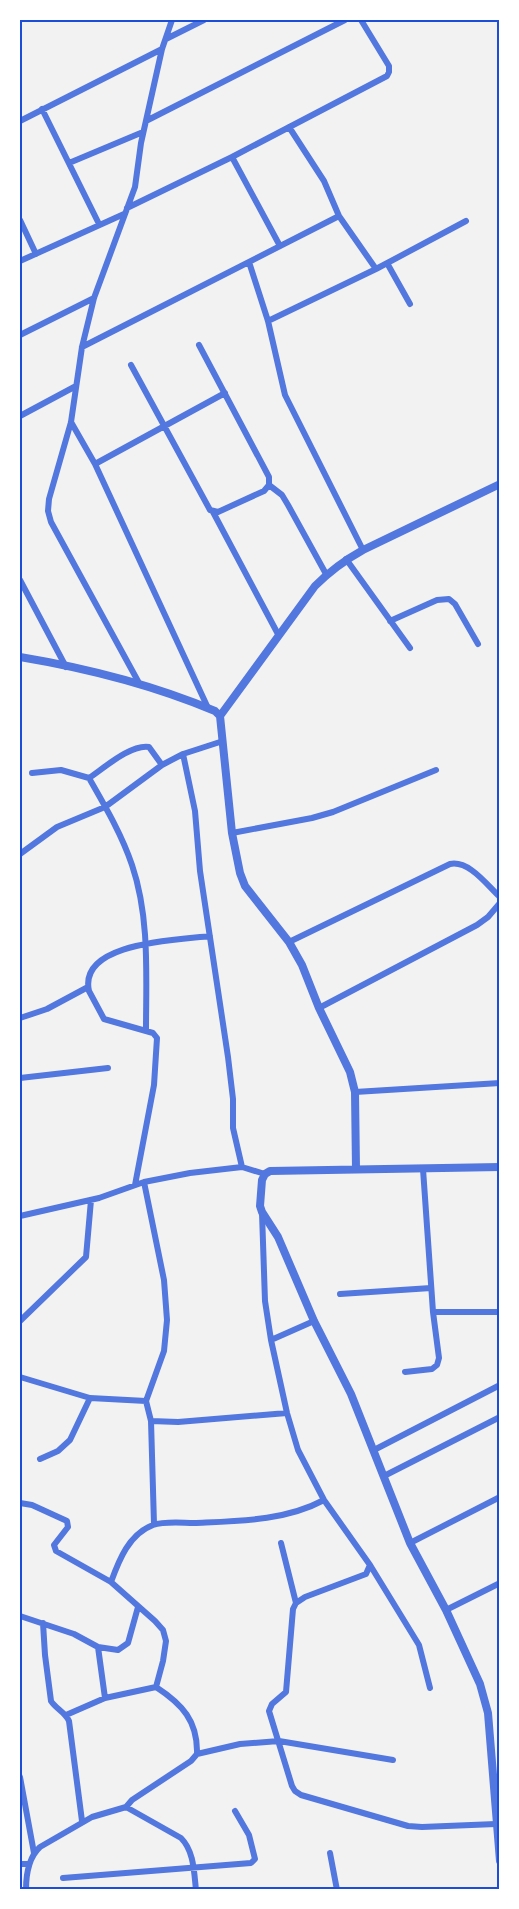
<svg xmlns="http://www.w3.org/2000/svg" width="519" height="1909" viewBox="0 0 519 1909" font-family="'DejaVu Sans',sans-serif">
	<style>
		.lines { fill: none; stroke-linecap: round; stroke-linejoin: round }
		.minor { stroke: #5277de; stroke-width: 6 }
		.tertiary { stroke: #5277de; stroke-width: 8 }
		.neatline { fill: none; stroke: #1d4ed8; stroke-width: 2 }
	</style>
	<rect width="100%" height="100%" fill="#f2f2f2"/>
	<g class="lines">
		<path class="minor" d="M166,39L204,20
			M42,109L99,224
			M20,121L162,49
			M146,121L345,20
			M289,127L324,181L339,216L376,269
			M232,157L280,246
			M69,163L143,132
			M127,208L232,157L387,76L389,72V66L361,20
			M20,220L36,254
			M20,261L124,214
			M249,262L268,321L285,395L363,550
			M387,263L410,304
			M268,321L376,269L466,221
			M20,335L94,298
			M82,347L339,216
			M131,365L210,510L218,512L264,491L269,485V477L199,345
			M20,416L76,386
			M71,422L95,464L208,708
			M95,464L225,393
			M269,485L282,495L288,505L326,574
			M213,512L279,636
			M346,559L410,648
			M20,580L66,667
			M390,621L437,600L449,599L455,604L478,644
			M139,683L51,522L48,511L49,499L71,422L82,347L94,298L135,187L141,143L162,49L172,20
			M183,754L195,811L200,871L228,1057L233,1099V1128L242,1167
			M32,773L61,770L89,778
			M232,833L312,818L333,812L436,770
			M20,854L57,827L105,807L162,765L183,754L223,741
			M289,942L450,864C469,860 487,885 500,897
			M319,1008L477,925L488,917L500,903
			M20,1018L47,1009L88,987
			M146,1031C146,976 150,918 132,865C122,835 105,806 89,778C104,768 131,744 149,747L162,765
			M20,1078L108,1068
			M355,1092L500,1083
			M144,1182L164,1280L167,1320L164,1351L146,1401L151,1421L154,1524
			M135,1185L154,1085L157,1038L153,1033L104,1019L89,991C78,942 178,940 210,936
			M262,1213L265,1301L271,1340L314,1321
			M20,1216L99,1198L144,1182L190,1173L242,1167L265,1174
			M340,1294L431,1288
			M433,1312H500
			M20,1321L86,1257L91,1200
			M271,1340L287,1413L298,1450L324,1500L370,1565L366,1574L305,1597L296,1603L293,1609L286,1692L272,1704L269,1711L292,1786L295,1791L301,1795L408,1826L422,1827L496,1824
			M405,1372L432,1369L437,1365L439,1358L433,1312L423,1169
			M20,1377L90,1398L146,1401
			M151,1421L178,1422L287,1413
			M374,1450L500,1385
			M40,1459L58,1451L70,1440L90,1398
			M384,1476L500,1417
			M20,1503L32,1505L67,1521L68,1527L54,1545L56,1551L111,1582L155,1621L163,1630L166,1641L163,1661L156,1687
			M281,1543L296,1603
			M410,1543L500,1497
			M370,1565L419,1645L430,1688
			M111,1582C119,1560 129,1534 153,1525C165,1521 182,1523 194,1523C238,1521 285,1521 324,1500
			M446,1610L500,1583
			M20,1616L74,1634L98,1647L118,1650L128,1643L138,1607
			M43,1623L45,1655L51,1701C56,1709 65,1712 69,1721L82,1821
			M98,1647L105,1698
			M66,1715L105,1698L156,1687C182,1704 198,1721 197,1754L191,1761L132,1800L126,1807
			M197,1754L240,1744L279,1741L393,1760
			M20,1777L34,1853
			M330,1853L337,1890
			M20,1864H29
			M63,1878L251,1863L255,1859L249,1835L235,1811
			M26,1890C26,1874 29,1857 40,1847L92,1817L126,1807L181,1838C194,1851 194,1872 196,1890"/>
		<path class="tertiary" d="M20,657C86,668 153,685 215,711L220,716L232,833L240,873L245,886L289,942L302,965L319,1008L350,1072L355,1092L356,1169
			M220,716L315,586C330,571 345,560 363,550L500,484
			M500,1167L270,1171L265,1174L262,1180L260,1206L262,1212L278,1237L314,1321L351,1394L410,1543L446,1610L480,1684L488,1713L500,1861"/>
	</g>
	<rect width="519" height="1909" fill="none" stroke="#ffffff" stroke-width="42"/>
	<rect x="21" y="21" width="477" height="1867" class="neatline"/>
</svg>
